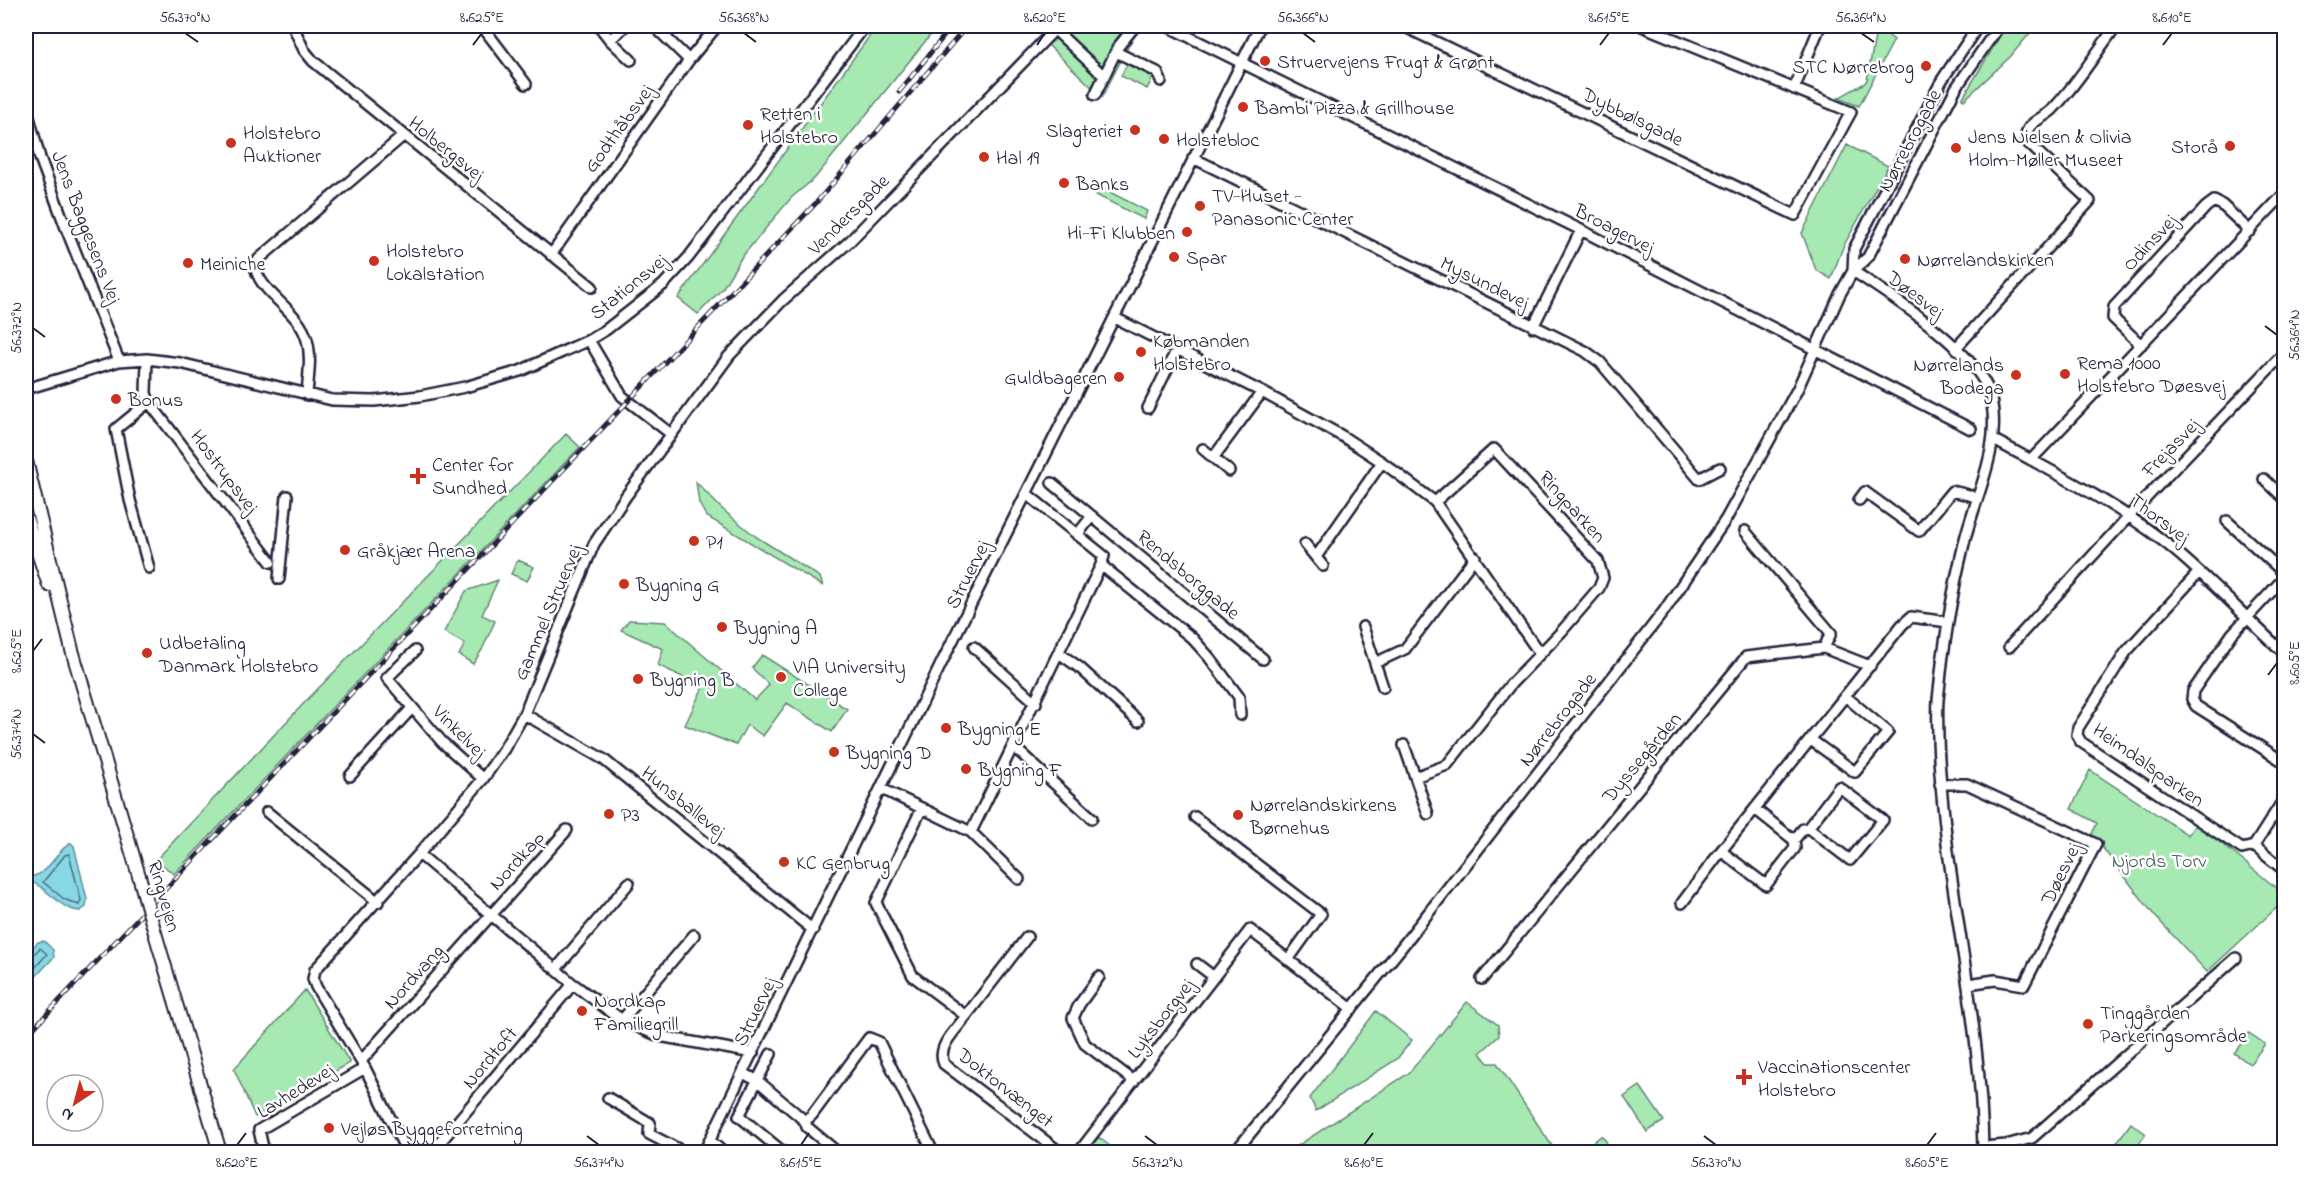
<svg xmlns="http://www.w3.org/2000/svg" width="2310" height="1178" viewBox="0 0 2310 1178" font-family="'Indie Flower',sans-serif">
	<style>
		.green { fill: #a7e9b2; stroke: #648676; stroke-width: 1.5 }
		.water { fill: #87d7e4; stroke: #5f8fa0; stroke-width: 1.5 }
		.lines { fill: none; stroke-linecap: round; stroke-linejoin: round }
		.shore { stroke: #4a6a7f; stroke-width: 1.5 }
		.minor-casing { stroke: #22223b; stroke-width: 14 }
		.major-casing { stroke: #22223b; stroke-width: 16 }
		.minor { stroke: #fff; stroke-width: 9 }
		.major { stroke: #fff; stroke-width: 12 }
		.rail-casing { stroke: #22223b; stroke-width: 5 }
		.rail { stroke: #fff; stroke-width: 3; stroke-dasharray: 9; stroke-linecap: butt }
		.major-bridge-casing { stroke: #22223b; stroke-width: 16; stroke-linecap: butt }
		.major-bridge { stroke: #fff; stroke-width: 12 }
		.ticks { fill: none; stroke: #22223b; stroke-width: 2 }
		.poi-dot { fill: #c8321e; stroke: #fff; stroke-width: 2 }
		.labels { text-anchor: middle; stroke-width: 5; stroke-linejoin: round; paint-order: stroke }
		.poi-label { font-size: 20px; fill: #22223b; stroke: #fff; text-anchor: start }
		.street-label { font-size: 20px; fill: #22223b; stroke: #fff }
		.park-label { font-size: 20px; fill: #4a5e5f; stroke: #fff }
		.neatline { fill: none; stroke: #22223b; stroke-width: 2 }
		.ticks-label { font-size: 15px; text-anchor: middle; fill: #22223b }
	</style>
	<rect width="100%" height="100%" fill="#fff"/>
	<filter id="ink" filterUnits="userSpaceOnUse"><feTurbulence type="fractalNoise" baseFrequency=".0167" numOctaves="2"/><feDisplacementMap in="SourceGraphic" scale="12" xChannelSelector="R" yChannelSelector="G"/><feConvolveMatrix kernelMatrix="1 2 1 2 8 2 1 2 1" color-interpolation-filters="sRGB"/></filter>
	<g filter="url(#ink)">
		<path class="green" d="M877,26H924L932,33L815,178L791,198L741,258L722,289L698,314L678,298Z
			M1063,26H1139L1102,97L1046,43Z
			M1877,26L1894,40L1859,106L1838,98L1865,83L1867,80Z
			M2006,26H2036L2010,57L1964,100L1962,99Z
			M1127,64L1153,77L1147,89L1121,76Z
			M1847,145L1888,166L1843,247L1831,279L1816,270L1802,233Z
			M1096,185L1147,211L1144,219L1092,193Z
			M566,434L580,447L174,874L156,860L307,700Z
			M696,482L722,509L755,536L820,577L823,586L706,516L699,503Z
			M518,560L534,567L527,581L511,574Z
			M498,580L482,615L495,621L482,650L473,664L459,655L465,644L444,632L466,591Z
			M629,620L665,622L755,700L769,685L752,668L762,655L847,709L832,732L787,703L763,736L747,725L736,745L685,725L703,687L658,665L663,649L621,630Z
			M2090,770L2188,835L2196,823L2284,894V901L2207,972L2154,915L2092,834L2097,823L2071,809Z
			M305,990L350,1063L255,1117L234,1069Z
			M1467,1002L1498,1025L1499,1036L1480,1053L1488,1063H1497L1556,1152H1290L1291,1150L1409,1073Z
			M1376,1011L1412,1040L1397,1059L1316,1111L1310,1098Z
			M2249,1033L2265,1044L2250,1064L2234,1053Z
			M1640,1086L1664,1121L1647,1132L1624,1097Z
			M2131,1123L2146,1134L2133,1152H2123L2114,1146Z
			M1601,1136L1606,1141L1610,1152H1589L1587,1149L1593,1142Z
			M1098,1137L1118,1152H1099L1092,1146Z"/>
		<path class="water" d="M71,843L74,846L87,899L86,907L80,911C58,910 46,883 26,881V872L33,876C50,873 56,850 71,843Z
			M44,941L53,950L54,957L26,987V954L38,942Z"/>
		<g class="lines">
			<path class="shore" d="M69,854L81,900L79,905L64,899L43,882L65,855Z
				M26,958L31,957L40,948L47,954L26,978"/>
			<defs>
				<path id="minor" d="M293,26L304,50L313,61L592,287
					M482,26L526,84
					M599,26L610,40L631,60
					M654,26L689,60
					M1167,26L1581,230L1971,429
					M1403,26L1795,215L1851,112L1642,26
					M1054,29L1104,76
					M610,40L625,26
					M1116,52L1157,72L1161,81
					M1794,89L1820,26
					M1095,95L1118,47L1135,26
					M26,106L40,158L66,228L119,361
					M1193,158L1585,351L1600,362L1699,479L1720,468
					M551,255L689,60L717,26
					M1853,271C1890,295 1978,352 1990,395C2003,444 1977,492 1965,539C1952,591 1943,646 1938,700C1937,712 1938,725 1938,738C1939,773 1943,808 1947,843C1960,946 1982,1048 1983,1152
					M1853,271L1854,249L1942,80L1978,26
					M1115,318L1262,392L1342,436L1382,462L1435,502L1540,654
					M1533,327L1581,230
					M589,340L622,396L671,434
					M2141,345L2113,318L2114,307L2206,207L2214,201L2222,205L2250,231
					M1956,348L2090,201L2027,142C2022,123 2042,120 2053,109C2077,84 2096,53 2116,26
					M147,359L146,393L149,402L271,562
					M26,389L119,361L147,359L180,363L332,400L374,401L420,396L465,387L520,371L589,340L607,329L663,285L688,258L865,26
					M307,395C308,377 312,358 307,340C299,309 258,293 255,265L259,259L403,136
					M1148,408L1177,349
					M1994,440C2053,472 2114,502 2167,544C2208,577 2245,617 2284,653
					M1203,449L1229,471
					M1213,458L1262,392
					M2031,460L2284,194
					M2264,479L2284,498
					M1052,483L1263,659
					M1859,500L1865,492L1919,531L1952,491L1977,497
					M2227,521L2284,573
					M1745,531L1831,633L1824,648
					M1077,535L1092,516
					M1305,544L1323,566
					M1316,557L1382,462
					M1101,565L1192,638L1209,657L1239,697L1240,715
					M149,568L130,500L116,429L149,402
					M2199,572L2126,652L2078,728L2077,735L2081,742L2242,849L2254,846
					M2284,578L2232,634L2193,691L2192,699L2196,706L2284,762
					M279,579L287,496
					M1363,627L1383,687
					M974,647L1036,703
					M2009,647L2129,516L2284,353
					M415,651L387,678L442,742L483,779
					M1059,653L1080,668L1138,721
					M1375,663L1405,649L1475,557
					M524,714L603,759L813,930
					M1811,740L1855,772L1888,732L1845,696
					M1404,745L1428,814
					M1014,747L1092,818
					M350,776L412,708
					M1415,777L1447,765L1511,684L1561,632L1599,588L1603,578L1598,561L1494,449L1435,502
					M1940,784H1967L2096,844L2024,985L1995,980L1968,984
					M882,789L971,832L1101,565L1104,556L1027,494
					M2284,799L2254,846L2284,870
					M922,808L876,903L913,976L966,1016L1027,937
					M267,812L378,902
					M1195,817L1321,914L1288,960
					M971,832L1019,879
					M1794,840L1803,829L1808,828L1839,787L1883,820L1850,860L1808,828
					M1721,851L1766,885L1795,848L1794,840L1755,809
					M419,854L573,984L622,1020L659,1036L753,1053
					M1682,903L1721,851L1902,625L1911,617L1948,622
					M1197,964L1214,977
					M556,969L629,883
					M1099,977L1079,1005L1073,1018L1085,1044L1134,1081
					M1482,979L1746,657L1824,648L1870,666
					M966,1016C956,1030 936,1047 944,1064L1060,1152
					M622,1020L694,935
					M771,1054L739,1116L783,1152
					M361,1061L567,830
					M743,1073L758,1081L805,1121L807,1127L837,1152
					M608,1098L650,1123L649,1134L684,1152
					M805,1121L812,1115L869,1038L879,1042L933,1152
					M710,1141L723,1152
					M1983,1147L2006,1145L2032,1138L2236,958
					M264,1152L259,1130L365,1068
					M407,1152L365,1068L316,987L313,979L315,970L419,854L483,779L504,749L524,714L594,544L626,496L729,356L783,300L850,241L1058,26
					M432,1152L573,984
					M704,1152L942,662L1260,26
					M1079,1152L1250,930L1352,1009
					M1235,1152L1401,948L1664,611L1726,519L1797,390L1840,294L1853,271L1868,257L1956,88L1999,26"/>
				<path id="major" d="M26,461L72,650L139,876
					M26,518L49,585
					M155,933L220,1152"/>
			</defs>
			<use href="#minor" class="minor-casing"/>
			<use href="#major" class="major-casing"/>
			<use href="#minor" class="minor"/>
			<use href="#major" class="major"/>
			<defs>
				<path id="rail" d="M899,92L952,26
					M26,1036L816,203L967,26"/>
			</defs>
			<use href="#rail" class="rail-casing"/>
			<use href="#rail" class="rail"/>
			<defs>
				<path id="major-bridge" d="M139,876L155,933"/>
			</defs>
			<use href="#major-bridge" class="major-bridge-casing"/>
			<use href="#major-bridge" class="major-bridge"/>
		</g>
	</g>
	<path class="ticks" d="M185,33L198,42M744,33L756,42M1303,33L1315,42M1861,33L1874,42M473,45L482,33M1037,45L1045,33M1600,45L1609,33M2163,45L2172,33M2265,326L2277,335M33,328L45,337M33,651L42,639M2268,675L2277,663M33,734L45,743M587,1136L599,1145M1145,1136L1157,1145M1704,1136L1716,1145M237,1145L246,1133M801,1145L809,1133M1364,1145L1373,1133M1927,1145L1936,1133"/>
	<g class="poi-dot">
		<circle cx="1265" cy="61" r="6"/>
		<circle cx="1926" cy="66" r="6"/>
		<circle cx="1243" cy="107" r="6"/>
		<circle cx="748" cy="125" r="6"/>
		<circle cx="1135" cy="130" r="6"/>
		<circle cx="1164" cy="139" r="6"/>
		<circle cx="231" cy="143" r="6"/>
		<circle cx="2230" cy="146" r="6"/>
		<circle cx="1956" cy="148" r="6"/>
		<circle cx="984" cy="157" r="6"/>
		<circle cx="1064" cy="183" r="6"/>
		<circle cx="1200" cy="206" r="6"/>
		<circle cx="1187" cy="232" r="6"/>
		<circle cx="1174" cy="257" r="6"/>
		<circle cx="1905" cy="259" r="6"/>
		<circle cx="374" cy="261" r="6"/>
		<circle cx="188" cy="263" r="6"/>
		<circle cx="1141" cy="352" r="6"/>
		<circle cx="2065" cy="374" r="6"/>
		<circle cx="2016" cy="375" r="6"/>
		<circle cx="1119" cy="377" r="6"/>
		<circle cx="116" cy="399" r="6"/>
		<path d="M415 467h6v6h6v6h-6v6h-6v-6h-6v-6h6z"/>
		<circle cx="694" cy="541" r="6"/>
		<circle cx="345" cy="550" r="6"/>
		<circle cx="624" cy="584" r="6"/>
		<circle cx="722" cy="627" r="6"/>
		<circle cx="147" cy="653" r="6"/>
		<circle cx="781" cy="677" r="6"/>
		<circle cx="638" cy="679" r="6"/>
		<circle cx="946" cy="728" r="6"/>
		<circle cx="834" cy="752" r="6"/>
		<circle cx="966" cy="769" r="6"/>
		<circle cx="609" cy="814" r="6"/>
		<circle cx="1238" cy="815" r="6"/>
		<circle cx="784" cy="862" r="6"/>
		<circle cx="582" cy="1011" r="6"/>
		<circle cx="2088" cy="1024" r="6"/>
		<path d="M1741 1068h6v6h6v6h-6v6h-6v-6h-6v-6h6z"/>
		<circle cx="329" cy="1128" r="6"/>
	</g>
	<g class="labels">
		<g class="poi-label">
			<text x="1277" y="68">Struervejens Frugt &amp; Grønt</text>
			<text x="1914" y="73" text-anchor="end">STC Nørrebrog</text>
			<text x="1255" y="114">Bambi Pizza &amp; Grillhouse</text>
			<text x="760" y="120">Retten i<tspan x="760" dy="23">Holstebro</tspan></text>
			<text x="1123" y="137" text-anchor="end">Slagteriet</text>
			<text x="243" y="139">Holstebro<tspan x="243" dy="23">Auktioner</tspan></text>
			<text x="1968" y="143">Jens Nielsen &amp; Olivia<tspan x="1968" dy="23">Holm-Møller Museet</tspan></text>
			<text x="1176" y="146">Holstebloc</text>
			<text x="2218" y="153" text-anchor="end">Storå</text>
			<text x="996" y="164">Hal 19</text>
			<text x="1076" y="190">Banks</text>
			<text x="1212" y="202">TV-Huset -<tspan x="1212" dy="23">Panasonic Center</tspan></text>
			<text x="1175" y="239" text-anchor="end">Hi-Fi Klubben</text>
			<text x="386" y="257">Holstebro<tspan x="386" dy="23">Lokalstation</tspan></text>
			<text x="1186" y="264">Spar</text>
			<text x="1917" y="266">Nørrelandskirken</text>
			<text x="200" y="270">Meiniche</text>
			<text x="1153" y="347">Købmanden<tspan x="1153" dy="23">Holstebro</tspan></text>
			<text x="2077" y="369">Rema 1000<tspan x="2077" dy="23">Holstebro Døesvej</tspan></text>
			<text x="2004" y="371" text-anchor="end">Nørrelands<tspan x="2004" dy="23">Bodega</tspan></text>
			<text x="1107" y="384" text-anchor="end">Guldbageren</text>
			<text x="128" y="406">Bonus</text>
			<text x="432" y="471">Center for<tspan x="432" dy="23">Sundhed</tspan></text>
			<text x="706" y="548">P1</text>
			<text x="357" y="557">Gråkjær Arena</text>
			<text x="636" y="591">Bygning G</text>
			<text x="734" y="634">Bygning A</text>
			<text x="159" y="649">Udbetaling<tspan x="159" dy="23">Danmark Holstebro</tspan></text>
			<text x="793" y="673">VIA University<tspan x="793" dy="23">College</tspan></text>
			<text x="650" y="686">Bygning B</text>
			<text x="958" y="735">Bygning E</text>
			<text x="846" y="759">Bygning D</text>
			<text x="978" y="776">Bygning F</text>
			<text x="1250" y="811">Nørrelandskirkens<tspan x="1250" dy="23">Børnehus</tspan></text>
			<text x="621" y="821">P3</text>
			<text x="796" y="869">KC Genbrug</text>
			<text x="594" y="1007">Nordkap<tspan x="594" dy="23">Familiegrill</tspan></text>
			<text x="2100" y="1019">Tinggården<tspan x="2100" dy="23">Parkeringsområde</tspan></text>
			<text x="1758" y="1073">Vaccinationscenter<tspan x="1758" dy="23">Holstebro</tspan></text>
			<text x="341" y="1135">Vejløs Byggeforretning</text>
		</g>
		<g class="street-label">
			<text transform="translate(1633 116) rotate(26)" y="7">Dybbølsgade</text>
			<text transform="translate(618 128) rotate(-54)" y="7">Godthåbsvej</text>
			<text transform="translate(1909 140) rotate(-62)" y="7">Nørrebrogade</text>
			<text transform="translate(447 148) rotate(39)" y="7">Holbergsvej</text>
			<text transform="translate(848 214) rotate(-45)" y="7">Vendersgade</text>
			<text transform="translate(87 227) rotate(69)" y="7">Jens Baggesens Vej</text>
			<text transform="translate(1615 228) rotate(27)" y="7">Broagervej</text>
			<text transform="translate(2149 242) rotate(-47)" y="7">Odinsvej</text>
			<text transform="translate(1485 282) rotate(26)" y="7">Mysundevej</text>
			<text transform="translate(628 286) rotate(-39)" y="7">Stationsvej</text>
			<text transform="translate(1916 294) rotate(37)" y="7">Døesvej</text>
			<text transform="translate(2170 447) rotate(-46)" y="7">Frejasvej</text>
			<text transform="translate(225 471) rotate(53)" y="7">Hostrupsvej</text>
			<text transform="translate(1573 506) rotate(48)" y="7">Ringparken</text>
			<text transform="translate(2160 518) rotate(37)" y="7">Thorsvej</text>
			<text transform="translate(967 574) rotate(-63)" y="7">Struervej</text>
			<text transform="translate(1189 574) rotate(40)" y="7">Rendsborggade</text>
			<text transform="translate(547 612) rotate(-67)" y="7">Gammel Struervej</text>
			<text transform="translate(1557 719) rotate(-52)" y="7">Nørrebrogade</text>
			<text transform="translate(460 731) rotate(45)" y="7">Vinkelvej</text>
			<text transform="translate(1641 757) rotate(-50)" y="7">Dyssegården</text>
			<text transform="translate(2149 764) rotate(35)" y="7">Heimdalsparken</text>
			<text transform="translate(684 801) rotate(39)" y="7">Hunsballevej</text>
			<text transform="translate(516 860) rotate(-48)" y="7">Nordkap</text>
			<text transform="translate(2060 873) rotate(-64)" y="7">Døesvej</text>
			<text transform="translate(165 896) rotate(74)" y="7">Ringvejen</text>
			<text transform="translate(413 976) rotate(-48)" y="7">Nordvang</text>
			<text transform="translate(754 1011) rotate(-64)" y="7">Struervej</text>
			<text transform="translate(1160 1018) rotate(-52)" y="7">Lyksborgvej</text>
			<text transform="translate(489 1057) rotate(-50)" y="7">Nordtoft</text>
			<text transform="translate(1006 1087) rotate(38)" y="7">Doktorvænget</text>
			<text transform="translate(295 1090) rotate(-32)" y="7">Lavhedevej</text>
		</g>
		<g class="park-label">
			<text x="2159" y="867">Njords Torv</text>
		</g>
	</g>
	<rect width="2310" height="1178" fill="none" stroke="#fff" stroke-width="66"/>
	<g transform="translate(75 1103) rotate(216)"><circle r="28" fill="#ffffff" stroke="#a7a7b1" stroke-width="1.5"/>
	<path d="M0-4.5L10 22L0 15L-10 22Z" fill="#c8321e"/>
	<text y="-9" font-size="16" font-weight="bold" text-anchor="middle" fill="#22223b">N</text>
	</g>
	<rect x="33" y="33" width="2244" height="1112" class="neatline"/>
	<g class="ticks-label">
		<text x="185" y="22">56.370°N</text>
		<text x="482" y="22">8.625°E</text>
		<text x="744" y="22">56.368°N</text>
		<text x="1045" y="22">8.620°E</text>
		<text x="1303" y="22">56.366°N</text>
		<text x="1609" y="22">8.615°E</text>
		<text x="1861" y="22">56.364°N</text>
		<text x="2172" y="22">8.610°E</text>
		<text transform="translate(16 328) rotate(-90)" y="5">56.372°N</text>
		<text transform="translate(2294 335) rotate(-90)" y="5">56.364°N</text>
		<text transform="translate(16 651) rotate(-90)" y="5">8.625°E</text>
		<text transform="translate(2294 663) rotate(-90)" y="5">8.605°E</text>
		<text transform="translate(16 734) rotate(-90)" y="5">56.374°N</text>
		<text x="237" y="1167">8.620°E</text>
		<text x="599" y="1167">56.374°N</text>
		<text x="801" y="1167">8.615°E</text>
		<text x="1157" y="1167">56.372°N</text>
		<text x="1364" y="1167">8.610°E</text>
		<text x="1716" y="1167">56.370°N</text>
		<text x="1927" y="1167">8.605°E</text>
	</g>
</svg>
